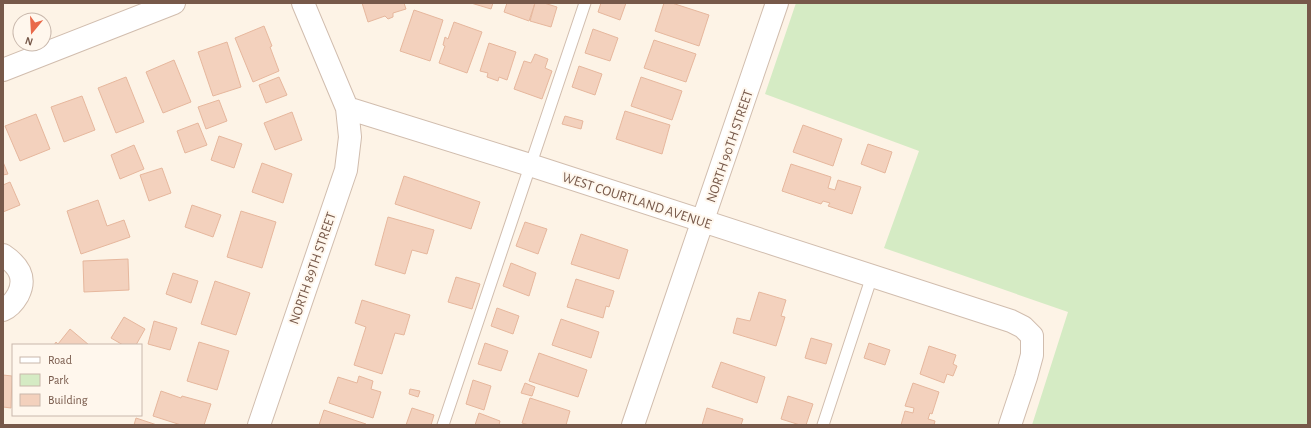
<svg xmlns="http://www.w3.org/2000/svg" width="1311" height="428" viewBox="0 0 1311 428" font-family="'Alegreya Sans',sans-serif">
	<style>
		.green { fill: #d5ebc4 }
		.building { fill: #f3d1bd; stroke: #e6b79d }
		.lines { fill: none; stroke-linecap: round; stroke-linejoin: round }
		.service-casing { stroke: #d1bdae; stroke-width: 13 }
		.minor-casing { stroke: #d1bdae; stroke-width: 24 }
		.service { stroke: #fff; stroke-width: 11 }
		.minor { stroke: #fff; stroke-width: 22 }
		.labels { text-anchor: middle; stroke-width: 4; stroke-linejoin: round; paint-order: stroke }
		.street-label { font-size: 14px; fill: #77594a; stroke: #fff7ed }
	</style>
	<rect width="100%" height="100%" fill="#fdf3e6"/>
	<path class="green" d="M796,3H1308V425H1032L1068,312L884,248L919,151L765,94Z"/>
	<path class="building" d="M362,3H404L406,9L393,13V17L388,19L385,16L368,22Z
		M471,3H493L491,9Z
		M507,3H535L529,21L504,12Z
		M535,3H544L557,7L551,27L530,21Z
		M601,3H626L620,20L598,12Z
		M664,3H672L709,15L699,46L655,31Z
		M414,10L443,20L430,61L400,51Z
		M454,22L482,32L467,73L439,63L445,46L443,45L445,37L448,39Z
		M264,26L272,46L270,47L279,71L253,82L235,38Z
		M593,29L618,38L610,61L585,53Z
		M654,40L696,54L686,82L644,68Z
		M227,42L241,87L213,96L198,52Z
		M489,43L516,52L507,80L499,77L498,81L487,77L488,73L480,71Z
		M535,54L548,59L545,68L552,71L542,99L514,89L524,61L531,63Z
		M174,60L191,102L163,113L146,72Z
		M579,66L602,74L595,95L572,87Z
		M126,77L144,122L116,133L98,88Z
		M279,77L287,95L266,103L259,85Z
		M641,77L682,91L672,120L631,106Z
		M82,96L95,130L64,142L51,107Z
		M219,100L227,121L206,129L198,107Z
		M625,111L670,125L662,154L616,139Z
		M292,112L302,140L275,150L264,123Z
		M36,114L50,149L20,161L5,126Z
		M565,116L583,121L581,129L562,124Z
		M198,123L207,145L185,153L177,131Z
		M803,125L842,139L833,166L793,152Z
		M219,136L242,144L234,168L211,160Z
		M868,144L892,152L885,173L861,164Z
		M134,145L144,169L120,179L111,155Z
		M3,162L8,174L3,175Z
		M262,163L292,174L283,203L252,192Z
		M791,164L831,177L828,188L835,190L838,180L861,187L852,214L828,206L830,203L823,201L821,204L782,191Z
		M162,168L171,193L149,201L140,175Z
		M404,176L480,202L471,229L395,204Z
		M10,182L20,205L3,212V183V185Z
		M98,200L107,226L124,220L130,237L81,254L67,211Z
		M192,205L221,215L213,237L185,227Z
		M241,211L276,222L262,268L227,257Z
		M388,217L434,230L427,254L412,250L405,274L375,265Z
		M525,222L547,229L538,254L516,246Z
		M581,234L628,250L619,279L571,264Z
		M128,259L129,290L84,292L83,261Z
		M511,263L536,273L529,296L503,286Z
		M173,273L198,281L191,303L166,294Z
		M456,277L480,284L472,309L448,302Z
		M576,279L614,291L609,307L606,306L603,318L567,307Z
		M215,281L250,293L236,335L201,324Z
		M759,292L786,300L781,316L785,317L776,346L733,333L737,318L750,321Z
		M362,300L410,315L404,335L395,333L382,374L354,365L366,327L355,323Z
		M497,308L519,316L513,334L491,326Z
		M124,317L145,329L136,345H123L111,338Z
		M561,319L599,332L591,358L552,345Z
		M154,321L177,328L170,350L148,344Z
		M70,329L89,345H54L56,342L58,344Z
		M811,338L832,344L826,364L805,358Z
		M199,342L229,351L217,390L187,381Z
		M485,343L508,351L501,371L478,364Z
		M869,343L890,350L885,365L864,358Z
		M929,346L956,355L953,364L957,366L953,376L947,374L944,383L920,374Z
		M539,353L587,370L578,397L529,381Z
		M721,362L765,377L757,403L712,387Z
		M3,375L12,376L11,408L3,407Z
		M359,376L373,381L371,389L381,392L373,418L329,403L338,377L357,383Z
		M473,380L491,386L484,410L466,404Z
		M525,383L535,387L532,396L521,393Z
		M913,383L939,392L932,414L930,413L928,419L935,421L934,425H901L905,411L913,413L914,408L905,406Z
		M410,389L420,391L418,397L409,394Z
		M161,391L181,398L182,396L211,404L204,425H181L153,416Z
		M788,396L813,404L806,425H800L781,419Z
		M530,398L570,411L566,425H529L522,423Z
		M412,408L434,415L431,425H406Z
		M707,408L743,419L741,425H702Z
		M324,410L366,424L365,425H319Z
		M479,413L500,421L499,425H475Z
		M136,418L157,425H134Z"/>
	<g class="lines">
		<defs>
			<path id="service" d="M443,425L585,3
				M823,425L872,276"/>
			<path id="minor" d="M3,70L174,3
				M347,108L530,165L1011,321L1023,327L1032,336V355L1026,377L1010,425
				M3,255C18,265 27,277 18,295C14,302 10,307 3,310
				M259,425L346,170L350,137L347,108L303,3
				M633,425L777,3"/>
		</defs>
		<use href="#service" class="service-casing"/>
		<use href="#minor" class="minor-casing"/>
		<use href="#service" class="service"/>
		<use href="#minor" class="minor"/>
	</g>
	<g class="labels">
		<g class="street-label">
			<text transform="translate(729 146) rotate(-71)" y="5">NORTH 90TH STREET</text>
			<text transform="translate(637 200) rotate(18)" y="5">WEST COURTLAND AVENUE</text>
			<text transform="translate(312 268) rotate(-71)" y="5">NORTH 89TH STREET</text>
		</g>
	</g>
	<rect width="1311" height="428" fill="none" stroke="#77594a" stroke-width="8"/>
	<rect x="12" y="344" width="130" height="72" fill="#fff7ed" stroke="#c9b8ac"/>
	<rect x="20" y="357" width="20" height="6" fill="#ffffff" stroke="#c9b8ac"/>
	<text x="48" y="364" font-size="12" fill="#77594a">Road</text>
	<rect x="20" y="374" width="20" height="12" fill="#d5ebc4" stroke="#c9b8ac"/>
	<text x="48" y="384" font-size="12" fill="#77594a">Park</text>
	<rect x="20" y="394" width="20" height="12" fill="#f3d1bd" stroke="#c9b8ac"/>
	<text x="48" y="404" font-size="12" fill="#77594a">Building</text>
	<g transform="translate(32 32) rotate(198)"><circle r="19" fill="#fff7ed" stroke="#c9b8ac"/>
	<path d="M0-3L7 15L0 10L-7 15Z" fill="#e96949"/>
	<text y="-6" font-size="11" font-weight="bold" text-anchor="middle" fill="#77594a">N</text>
	</g>
</svg>
